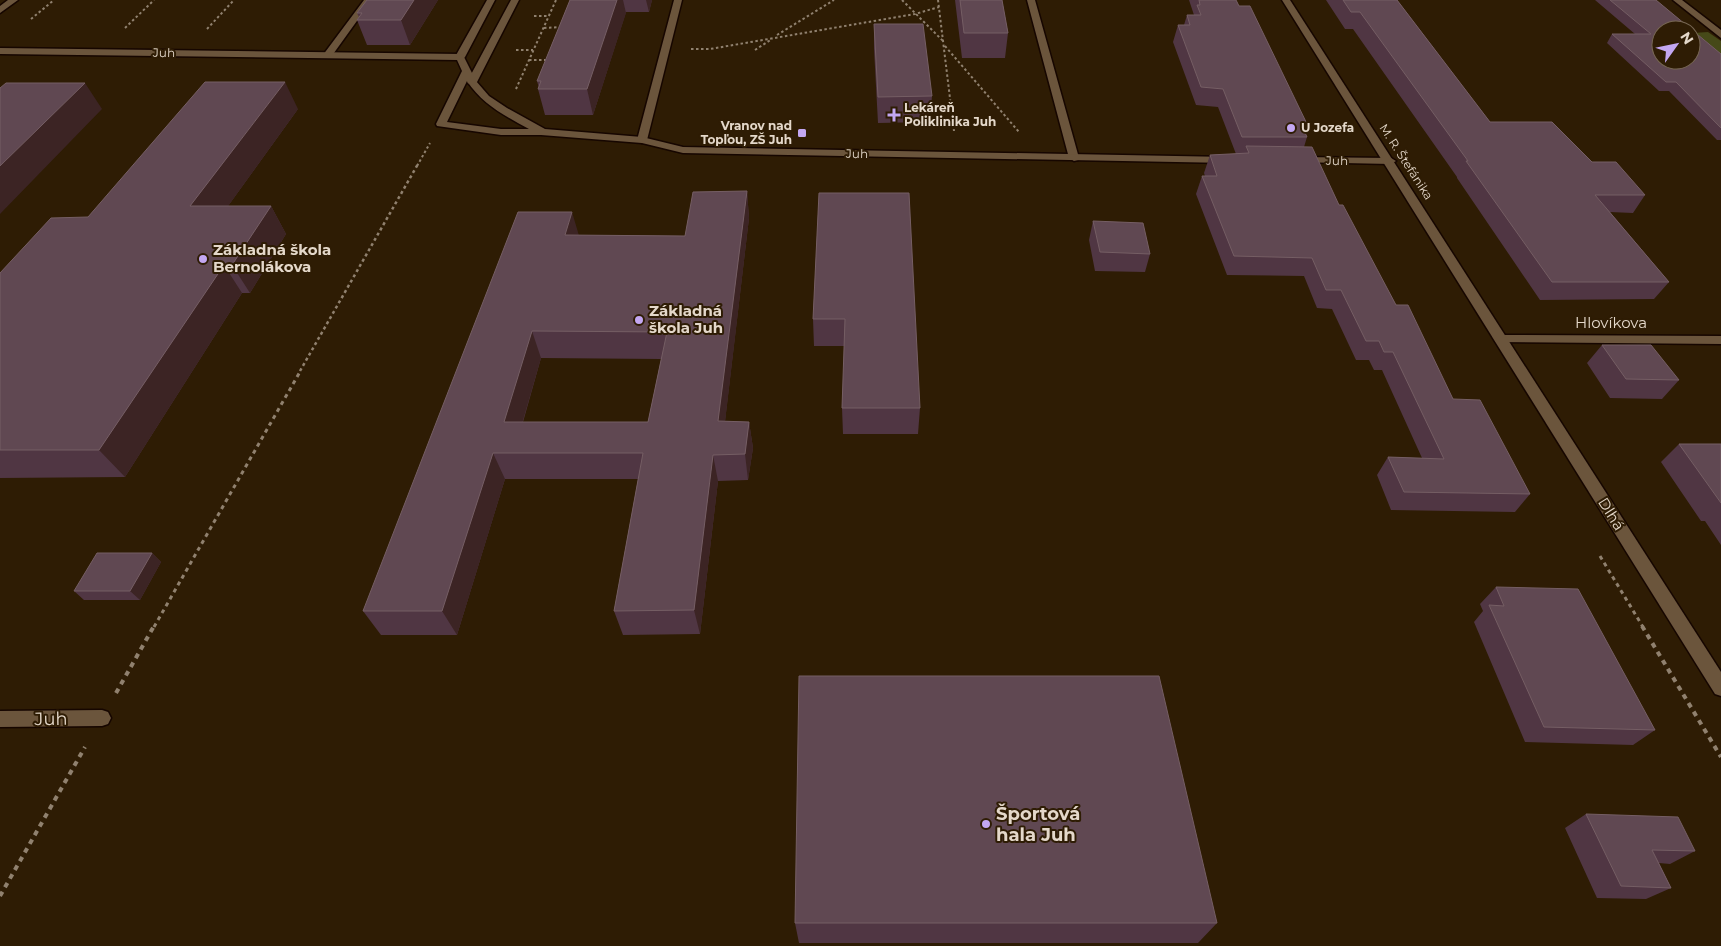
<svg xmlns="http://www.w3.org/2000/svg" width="1721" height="946" viewBox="0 0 1721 946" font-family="Montserrat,sans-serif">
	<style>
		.green { fill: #464918 }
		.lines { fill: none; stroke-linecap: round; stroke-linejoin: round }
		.service-casing { stroke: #160600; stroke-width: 3 }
		.minor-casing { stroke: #160600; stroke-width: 3 }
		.tertiary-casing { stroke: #160600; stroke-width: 3 }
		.path-far3 { stroke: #90816f; stroke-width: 2; stroke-dasharray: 2.5 2.5; stroke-linecap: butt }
		.path-far2 { stroke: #90816f; stroke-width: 2.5; stroke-dasharray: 3 3; stroke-linecap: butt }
		.path-far1 { stroke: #90816f; stroke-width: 3; stroke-dasharray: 4 4; stroke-linecap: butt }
		.path { stroke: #90816f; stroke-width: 4; stroke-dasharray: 5 5; stroke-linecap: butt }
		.service { fill: #6b553c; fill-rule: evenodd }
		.minor { fill: #6b553c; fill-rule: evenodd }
		.tertiary { fill: #6b553c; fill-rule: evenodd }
		.wall { fill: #503643; fill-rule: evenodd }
		.shaded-wall { fill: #3c2424 }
		.building { fill: #604852; stroke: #755e64; fill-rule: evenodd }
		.poi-dot { fill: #c3a7f2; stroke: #2e1c04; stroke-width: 2 }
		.labels { text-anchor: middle; stroke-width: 4; stroke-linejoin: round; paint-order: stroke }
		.far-street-label { font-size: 12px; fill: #e4d8ca; stroke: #2e1c04 }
		.far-poi-label { font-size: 12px; font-weight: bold; fill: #e4d8ca; stroke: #2e1c04; text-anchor: start }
		.poi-label { font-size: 15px; font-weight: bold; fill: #e4d8ca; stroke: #2e1c04; text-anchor: start }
		.street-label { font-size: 15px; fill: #e4d8ca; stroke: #2e1c04 }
		.near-street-label { font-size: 18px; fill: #e4d8ca; stroke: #2e1c04 }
		.near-poi-label { font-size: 18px; font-weight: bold; fill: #e4d8ca; stroke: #2e1c04; text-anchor: start }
	</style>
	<rect width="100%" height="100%" fill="#2e1c04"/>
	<path class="green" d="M1708,32L1721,41V56L1693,33Z"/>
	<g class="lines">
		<defs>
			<path id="service" d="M364,0H372L331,57H325L323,55Z
				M487,0H495L465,57L463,59H457L455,57Z
				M511,0H519L477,82L472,85L469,84L467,82Z
				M674,0H682L647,140L642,143L637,140Z
				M1027,0H1035L1079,158L1078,160L1074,161L1069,158Z
				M102,710L108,712L111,718L108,724L102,726L0,727V711Z"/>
			<path id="minor" d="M8,0H18L0,13V6Z
				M1673,0H1682L1721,30V38Z
				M0,48L460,54L463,55L476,81L489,96L507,108L545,129L642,137L683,147L1229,157L1234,160L1229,163L683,153L642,143L541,135H501L437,126L436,124L462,71L457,60L0,54ZM467,81C482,104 505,116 529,129H501L447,122Z
				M1297,157L1391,158L1396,161L1391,164L1293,162L1292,160L1293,158Z
				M1501,335L1721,336V344L1496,342L1494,339L1496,336Z"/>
			<path id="tertiary" d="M1282,0H1290L1721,672V696L1715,694Z"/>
		</defs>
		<use href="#service" class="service-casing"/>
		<use href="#minor" class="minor-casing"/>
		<use href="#tertiary" class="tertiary-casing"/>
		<path class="path-far3" d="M902,0L944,42
			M938,0L954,131
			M534,16H548
			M31,19L54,0
			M125,28L154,0
			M544,28L563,27
			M207,29L234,0
			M777,35L834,0
			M945,46L1019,132
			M691,49H710L915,14L939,7
			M516,50H533
			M755,50L772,39
			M529,60H548
			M516,89L556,0
			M417,166L430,143"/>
		<path class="path-far2" d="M300,371L418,164"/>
		<path class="path-far1" d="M1600,556L1643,627
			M154,627L301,370"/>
		<path class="path" d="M1642,626L1721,757
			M116,693L154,626
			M0,896L85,747"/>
		<use href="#service" class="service"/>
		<use href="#minor" class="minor"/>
		<use href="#tertiary" class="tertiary"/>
	</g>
	<path class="wall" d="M367,0H438L410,45H367L357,20L359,17L357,13Z
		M570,0H652L649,12H626L593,115H545L538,89L539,88L537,81Z
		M955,0H1002L1008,33L1005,58H962Z
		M1189,0H1236L1239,6L1308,126L1305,132L1307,137L1304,147L1339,205L1396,305L1453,399L1530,494L1515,512L1391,510L1377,475L1388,457L1422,458L1382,370H1374L1369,360H1356L1332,309L1317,308L1304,276L1227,275L1196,194L1202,176H1205L1204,173L1210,155L1236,154L1218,107L1196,105L1173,42L1178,25H1184L1187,15H1194Z
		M1326,0H1397L1490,122L1592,162L1645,195L1633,213L1610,212L1669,282L1654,299L1540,300L1457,178V177L1353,29H1345Z
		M1595,0H1656L1721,54V140H1717L1669,91H1659L1607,43L1612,34H1635Z
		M874,24L932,96L930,122L878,123L874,49Z
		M298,109L228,206H271L286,234L250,293H242L125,477L0,478V273Z
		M747,191L749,218L725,421L749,422L753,448L748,480L718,481L700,634L623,635L614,611L638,479H505L457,635H381L363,611L579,235L685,236ZM541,358L661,359L648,422H523Z
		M819,193L920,408L918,434H843L842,408L845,346H814L813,319Z
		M1093,221L1150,254L1145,272L1095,271L1089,240Z
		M1602,345L1679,380L1662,399L1610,398L1587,363Z
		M1679,444H1721V545L1705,521H1701L1661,462Z
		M152,553L161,562L140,600H84L74,591Z
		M1496,587L1655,730L1633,745L1525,742L1474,622L1483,611L1480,604Z
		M1586,814L1695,851L1670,864L1659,863L1671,888L1646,899L1597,898L1565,828Z
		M795,923H1217L1198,943H799Z"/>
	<path class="shaded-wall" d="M414,0H438L410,45L401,20Z
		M617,0H623L626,13L593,115L587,89Z
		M646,0H652L649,12Z
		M285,82L298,109L208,234L190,206Z
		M85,83L102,109L0,214V166Z
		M747,191L749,218L722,448L718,421Z
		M271,206L286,234L250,293L232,265Z
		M572,212L580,239L565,235Z
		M224,265L242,293L125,477L99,450Z
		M532,331L541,358L515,448L504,422Z
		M749,422L753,448L748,480L745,454Z
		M493,453L505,479L457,635L442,611Z
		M713,455L718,481L700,634L694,610Z
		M152,553L161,562L140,600L130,591Z"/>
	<path class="building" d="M367,0H414L401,20H357L362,13H357Z
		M570,0H617L587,89H538L541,81H537Z
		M960,0H1002L1008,33H964Z
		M1199,0H1236L1239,6H1250L1308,126H1302L1307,137H1242L1223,89L1201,87L1178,25H1190L1187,15H1201L1197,5H1200Z
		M1343,0H1397L1490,122H1552L1592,162H1616L1645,195H1595L1669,282H1552L1466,161H1468L1360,12H1351Z
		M1610,0H1656L1721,54V128L1676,82H1666L1612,34H1651ZM1661,30H1691V60H1661Z
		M874,24H923L932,96L878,97Z
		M205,82H285L190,206H271L232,265H224L99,450H0V273L51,218L88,217Z
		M6,83H85L0,166V88Z
		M1246,146L1312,147L1339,205H1343L1396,305H1408L1453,399L1480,400L1530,494L1404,492L1388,457L1444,459L1393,352H1384L1379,341H1366L1341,290H1326L1312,258L1234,256L1202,176H1217L1210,155L1249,153Z
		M747,191L718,421L749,422L745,454L713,455L694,610L614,611L643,453H493L442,611H363L518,212H572L565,235L685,236L693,192ZM532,331L667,332L648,422H504Z
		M819,193H909L920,408H842L845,319H813Z
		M1093,221L1143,223L1150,254L1100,252Z
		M1602,345H1651L1679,380L1626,379Z
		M1679,444H1721V503Z
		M97,553H152L130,591H74Z
		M1496,587L1578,589L1655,730L1544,727L1489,605L1504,606Z
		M799,676H1159L1217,923H795Z
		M1586,814L1678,817L1695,851L1652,850L1671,888L1621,886Z"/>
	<g class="poi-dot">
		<path d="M891.5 107.5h5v5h5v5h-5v5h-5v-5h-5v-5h5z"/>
		<circle cx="1291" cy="128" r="5"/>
		<rect x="797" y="128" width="10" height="10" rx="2.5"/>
		<circle cx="203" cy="259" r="5"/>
		<circle cx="639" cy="320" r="5"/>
		<circle cx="986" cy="824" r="5"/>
	</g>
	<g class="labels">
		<g class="far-street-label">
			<text transform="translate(164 53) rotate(1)" y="4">Juh</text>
			<text transform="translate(857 154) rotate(1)" y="4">Juh</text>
			<text transform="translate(1337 161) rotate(1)" y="4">Juh</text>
			<text transform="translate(1406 162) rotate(57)" y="4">M. R. Štefánika</text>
		</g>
		<g class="far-poi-label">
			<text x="904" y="112">Lekáreň<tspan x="904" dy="14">Poliklinika Juh</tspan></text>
			<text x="792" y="130" text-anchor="end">Vranov nad<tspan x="792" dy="14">Topľou, ZŠ Juh</tspan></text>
			<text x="1301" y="132">U Jozefa</text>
		</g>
		<g class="poi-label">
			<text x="213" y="255">Základná škola<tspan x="213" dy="17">Bernolákova</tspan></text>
			<text x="649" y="316">Základná<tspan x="649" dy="17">škola Juh</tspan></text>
		</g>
		<g class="street-label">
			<text x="1611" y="328">Hlovíkova</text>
			<text transform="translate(1611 514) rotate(58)" y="5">Dlhá</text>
		</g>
		<g class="near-street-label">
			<text transform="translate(51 719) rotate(-1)" y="6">Juh</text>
		</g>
		<g class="near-poi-label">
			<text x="996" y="820">Športová<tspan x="996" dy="21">hala Juh</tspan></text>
		</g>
	</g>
	<g transform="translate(1676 45) rotate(57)"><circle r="24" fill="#2e1c04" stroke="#776753"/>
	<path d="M0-4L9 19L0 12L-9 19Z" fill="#c3a7f2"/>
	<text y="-8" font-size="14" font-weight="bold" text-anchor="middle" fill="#e4d8ca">N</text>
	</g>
</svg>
